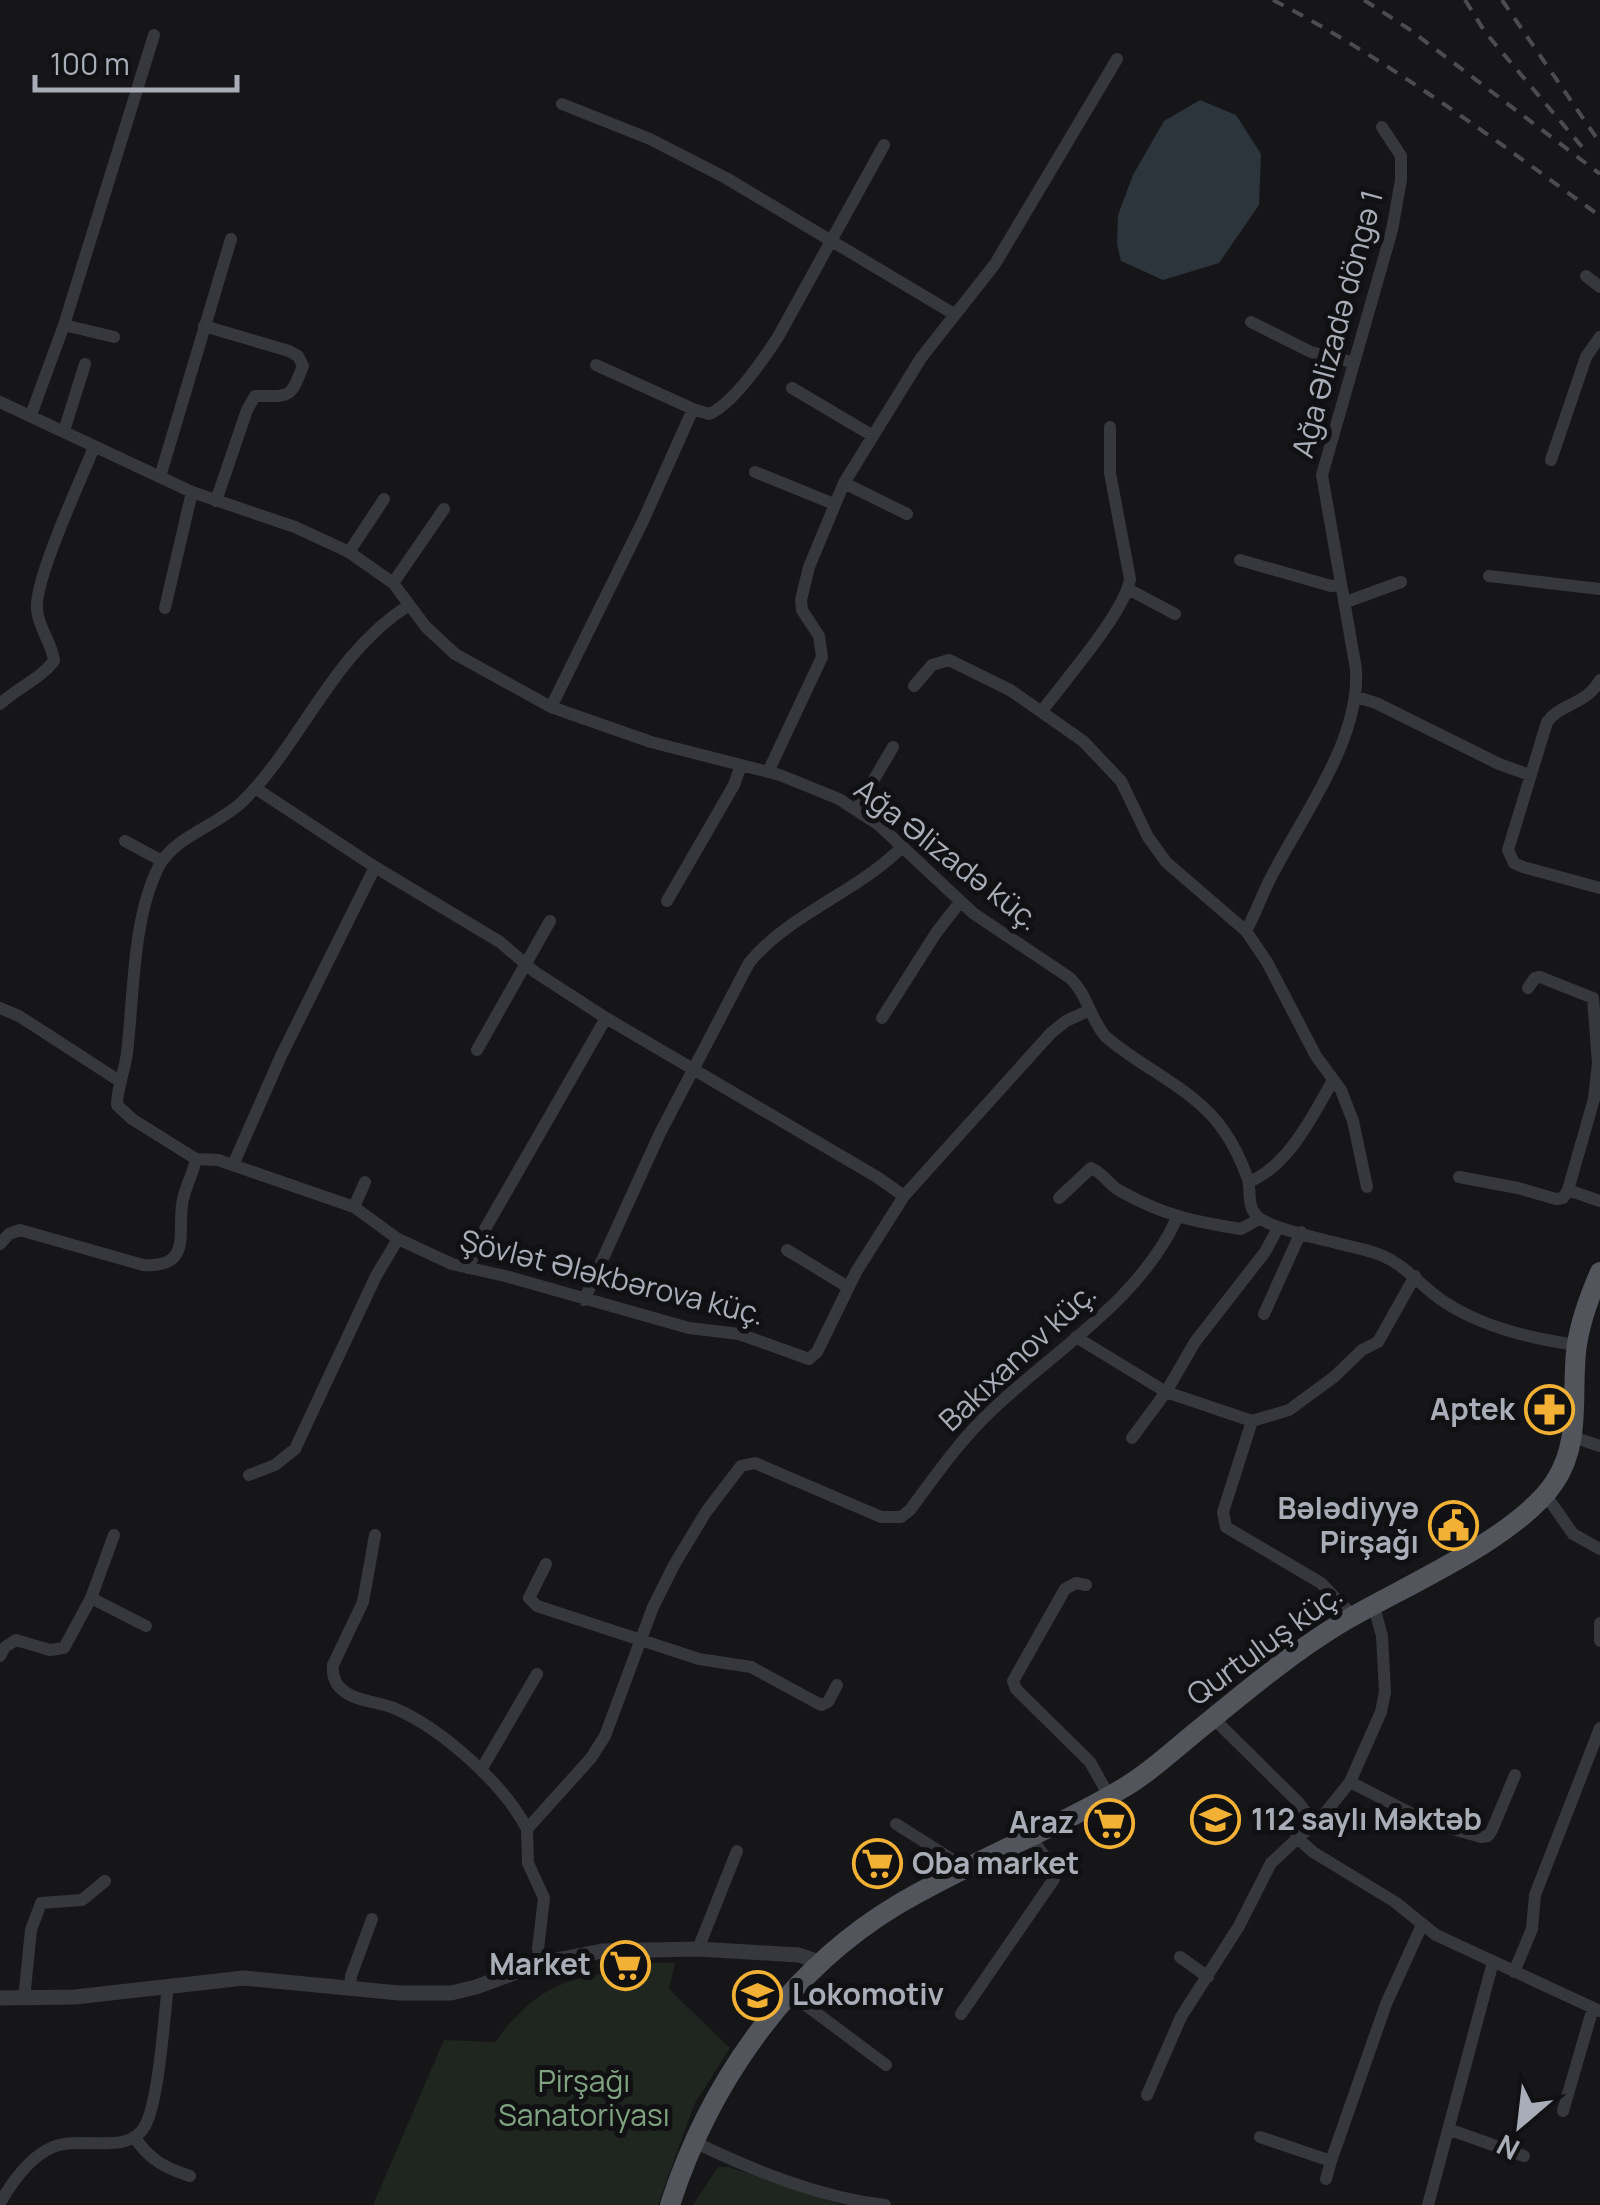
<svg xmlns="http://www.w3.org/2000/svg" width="1600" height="2205" viewBox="0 0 1600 2205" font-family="Manrope,sans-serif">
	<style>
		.green { fill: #1e261f }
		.water { fill: #2c353c }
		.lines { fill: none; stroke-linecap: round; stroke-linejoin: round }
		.minor { stroke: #37383d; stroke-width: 12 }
		.tertiary { stroke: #37383d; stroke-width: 15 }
		.primary { stroke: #53555c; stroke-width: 20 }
		.rail { stroke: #4a4c52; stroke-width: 4; stroke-dasharray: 12 10; stroke-linecap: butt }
		.labels { text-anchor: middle; stroke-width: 10; stroke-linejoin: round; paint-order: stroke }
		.street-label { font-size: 30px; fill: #a8adb8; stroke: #111113 }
		.poi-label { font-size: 30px; font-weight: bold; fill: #a8adb8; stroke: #111113; text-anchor: end }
		.park-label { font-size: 30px; fill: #7fa381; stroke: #111113 }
	</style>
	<rect width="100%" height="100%" fill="#161618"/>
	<path class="green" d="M639,1963H675L669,1989L730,2048L694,2105L658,2205H373L444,2040L495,2042C535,1988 569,1973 635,1972Z
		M718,2167H729L842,2205H693Z"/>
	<path class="water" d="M1200,100L1236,115L1261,154L1259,205L1219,263L1163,280L1121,261L1117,244L1118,215L1133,175L1164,121Z"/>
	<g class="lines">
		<path class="minor" d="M562,104L650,139L726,178L954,314
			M1586,276L1600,287
			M1251,322L1311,352L1352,362
			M64,325L114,337
			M204,326L289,351L298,356L303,366C290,399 291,396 255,396L247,410L216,501
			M596,365L693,409
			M792,388L873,436
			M0,402L192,492L295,527L349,552L393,583L426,627L455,654L551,707L651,742L780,775L839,799L879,825L973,913L1070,978C1087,994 1090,1018 1105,1036C1142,1069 1196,1089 1224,1131C1234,1145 1242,1163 1248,1179C1251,1191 1247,1205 1256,1215C1270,1231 1347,1244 1372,1252C1404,1261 1419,1286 1446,1303C1485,1328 1532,1339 1577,1345
			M31,415L64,325L154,35
			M64,431L85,364
			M1551,460L1586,357L1600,337
			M755,472L834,504
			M160,477L231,239
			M844,483L907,514
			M349,552L384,499
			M1240,560L1331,586L1341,585
			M1489,576L1600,589
			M393,583L444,509
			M1128,589L1175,614
			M1346,602L1401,582
			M165,608L192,492
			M1600,680C1585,706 1562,702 1547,722L1508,850L1514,863L1523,867L1600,888
			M914,686L932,665L949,660L1010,690L1083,741L1121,781L1148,837L1166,862L1246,931L1267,962L1316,1056L1341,1090L1353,1121L1367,1187
			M1357,697L1376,703L1499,764L1530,775
			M0,704C18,687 39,680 54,661C52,642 38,628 37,609C34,580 81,480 94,447
			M551,707L643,521L693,409L709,414C733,404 763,360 778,337L884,145
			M1042,711C1065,680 1125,612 1130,579L1110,473V427
			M768,772L822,657L819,636L802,610L801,600L809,567L844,483L921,358L995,264L1117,59
			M255,788L375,867L500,942L535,972L606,1018L877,1177L904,1196
			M856,810L893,747
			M125,841L162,861
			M667,901L734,785L741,765
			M1246,931C1257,911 1264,888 1276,868C1308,807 1360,738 1356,669L1322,475L1392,230L1401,180V156L1382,127
			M1528,988L1535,978L1540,977L1593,998L1598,1063
			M0,1008L19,1016L121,1082
			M882,1018L936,933L960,902
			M477,1050L550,921
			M196,1159L218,1160L354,1207L398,1239L452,1264L505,1276L689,1328L739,1334L809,1359L817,1352L856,1272L904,1196L1051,1033L1066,1021L1090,1010
			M196,1159L132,1119L117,1105C117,1088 125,1070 127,1053C134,995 132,919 159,866C175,836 219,825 243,801C304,740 332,654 409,605
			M233,1165L281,1056L375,867
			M1459,1177L1518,1188L1556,1199L1563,1198L1568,1190L1600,1201
			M1249,1182C1288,1166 1313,1116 1333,1080
			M1568,1190L1594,1099L1598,1063L1600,1064
			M1059,1198L1091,1168C1104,1173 1109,1186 1122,1192C1163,1215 1195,1222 1241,1229L1259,1219
			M354,1207L365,1182
			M0,1244L9,1234L20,1230L143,1265C191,1268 178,1236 182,1205C184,1188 193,1175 196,1159
			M787,1250L848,1287
			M468,1268L485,1229L606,1018
			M584,1300L660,1133L749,963C790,913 858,892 903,846
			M1264,1314L1301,1232
			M1076,1337L1166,1392L1252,1421L1289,1410L1334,1377L1362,1350L1378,1342L1415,1276
			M1252,1421L1223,1512L1226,1527L1321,1583L1353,1616
			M1573,1437L1600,1446
			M1132,1438L1166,1392L1195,1342L1265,1252L1278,1228
			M249,1475L275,1465L295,1449L376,1276L398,1239
			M1545,1494L1573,1534L1600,1549
			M375,1535L363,1602L333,1665C332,1676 335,1685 345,1692C359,1702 380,1702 396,1709C442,1729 504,1784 527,1829
			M546,1564L529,1598L537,1606L699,1659L751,1667L821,1705L828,1702L837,1685
			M1086,1585L1076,1583L1065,1589L1013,1681L1016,1689L1090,1762L1109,1796
			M91,1598L146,1626
			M1600,1623V1641
			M0,1656L5,1647L16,1640L50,1650L64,1648L91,1598L114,1535
			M1213,1718L1298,1802L1314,1823
			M481,1770L537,1674
			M1350,1782L1428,1822L1481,1837L1488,1836L1492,1830L1515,1775
			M896,1824L950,1858L960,1872
			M1296,1837L1313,1852L1395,1902L1436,1935L1600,2011
			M698,1949L737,1851
			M1180,1957L1208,1977
			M541,1963L538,1949L544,1898L528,1863L527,1829L591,1758L605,1736L653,1607L674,1565L706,1512L741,1466L755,1463L881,1517H901L910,1510C936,1475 960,1440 992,1410C1055,1350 1140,1300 1177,1218
			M1514,1972L1532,1929L1535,1895L1600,1728
			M350,1988L351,1976L372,1919
			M791,1994L886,2065
			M24,1999L31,1930L41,1903L82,1900L105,1881
			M961,2014L1054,1879L1052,1866L1029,1835
			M1147,2095L1181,2017L1239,1926L1271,1863L1325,1813L1350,1782L1381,1712L1385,1692L1382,1636L1373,1603
			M1563,2111L1593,2008
			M1448,2129L1524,2156
			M1260,2137L1331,2161L1386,2004L1422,1925
			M135,2138C150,2160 165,2168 190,2176
			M694,2142C755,2171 818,2197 885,2205
			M1326,2179L1331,2161
			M0,2203C12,2182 29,2157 53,2147C82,2135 130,2157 146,2124C159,2097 164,2019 168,1985
			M1428,2205L1493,1962"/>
		<path class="tertiary" d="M0,1998L75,1997L244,1978L399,1993H451L476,1987L541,1963L602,1951L698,1949L799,1955L819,1962"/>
		<path class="primary" d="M670,2205C709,2084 787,1971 897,1905C971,1861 1052,1831 1125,1787C1149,1773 1169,1754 1191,1736C1239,1697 1288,1655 1341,1623C1402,1587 1516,1539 1554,1483C1583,1441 1570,1391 1577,1344C1581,1319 1590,1295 1600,1272"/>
		<path class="rail" d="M1273,0C1389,60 1494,139 1600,216
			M1364,0L1409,29L1600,174
			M1465,0L1485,32L1583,148
			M1502,0L1600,143"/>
	</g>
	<defs>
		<symbol id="pharmacy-ring" viewBox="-11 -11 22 22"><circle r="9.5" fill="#111113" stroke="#f2b134" stroke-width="1.5"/><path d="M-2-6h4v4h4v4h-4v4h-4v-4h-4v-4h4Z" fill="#f2b134"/></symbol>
		<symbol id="civic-ring" viewBox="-11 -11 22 22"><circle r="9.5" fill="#111113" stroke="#f2b134" stroke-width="1.5"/><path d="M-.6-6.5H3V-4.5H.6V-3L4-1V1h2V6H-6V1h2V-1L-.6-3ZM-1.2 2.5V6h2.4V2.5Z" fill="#f2b134"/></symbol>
		<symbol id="school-ring" viewBox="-11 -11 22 22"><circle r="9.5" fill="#111113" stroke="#f2b134" stroke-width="1.5"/><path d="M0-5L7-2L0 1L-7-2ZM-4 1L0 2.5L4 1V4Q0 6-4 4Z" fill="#f2b134"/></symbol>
		<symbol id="supermarket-ring" viewBox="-11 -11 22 22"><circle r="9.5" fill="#111113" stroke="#f2b134" stroke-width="1.5"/><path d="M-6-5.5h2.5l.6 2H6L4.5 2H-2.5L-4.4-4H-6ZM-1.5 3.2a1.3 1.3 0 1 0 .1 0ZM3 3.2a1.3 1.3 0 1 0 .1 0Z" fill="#f2b134"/></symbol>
		<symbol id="university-ring" viewBox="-11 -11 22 22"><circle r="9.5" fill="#111113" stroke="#f2b134" stroke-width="1.5"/><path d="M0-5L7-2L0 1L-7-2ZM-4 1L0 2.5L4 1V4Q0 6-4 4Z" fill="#f2b134"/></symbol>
	</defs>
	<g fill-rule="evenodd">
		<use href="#pharmacy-ring" x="1522" y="1382" width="55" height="55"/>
		<use href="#civic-ring" x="1426" y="1498" width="55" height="55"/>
		<use href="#school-ring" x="1188" y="1792" width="55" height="55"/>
		<use href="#supermarket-ring" x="1082" y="1796" width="55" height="55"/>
		<use href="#supermarket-ring" x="850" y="1836" width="55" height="55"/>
		<use href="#supermarket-ring" x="598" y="1938" width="55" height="55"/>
		<use href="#university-ring" x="730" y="1968" width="55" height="55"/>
	</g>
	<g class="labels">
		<g class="street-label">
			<text transform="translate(1338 324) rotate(-75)" y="10">Ağa Əlizadə döngə 1</text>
			<text transform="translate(947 855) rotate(38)" y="10">Ağa Əlizadə küç.</text>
			<text transform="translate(612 1278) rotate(14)" y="10">Şövlət Ələkbərova küç.</text>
			<text transform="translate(1018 1357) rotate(-43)" y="10">Bakıxanov küç.</text>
			<text transform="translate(1265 1645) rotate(-36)" y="10">Qurtuluş küç.</text>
		</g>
		<g class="poi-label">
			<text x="1515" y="1420">Aptek</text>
			<text x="1419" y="1519">Bələdiyyə<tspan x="1419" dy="34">Pirşağı</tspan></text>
			<text x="1251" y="1830" text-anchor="start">112 saylı Məktəb</text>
			<text x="1074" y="1833">Araz</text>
			<text x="912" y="1874" text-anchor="start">Oba market</text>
			<text x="591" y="1975">Market</text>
			<text x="792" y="2005" text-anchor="start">Lokomotiv</text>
		</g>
		<g class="park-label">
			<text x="584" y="2092">Pirşağı<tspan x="584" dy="34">Sanatoriyası</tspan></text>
		</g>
	</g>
	<g transform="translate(1520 2125) rotate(208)" stroke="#111113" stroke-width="8" paint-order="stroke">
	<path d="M0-8L18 38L0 25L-18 38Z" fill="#a8adb8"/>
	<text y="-15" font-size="28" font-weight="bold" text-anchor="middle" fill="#a8adb8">N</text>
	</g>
	<path d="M35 75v15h202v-15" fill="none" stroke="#a8adb8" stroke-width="5"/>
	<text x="50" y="75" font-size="30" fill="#a8adb8" stroke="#111113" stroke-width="8" paint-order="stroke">100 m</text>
</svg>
